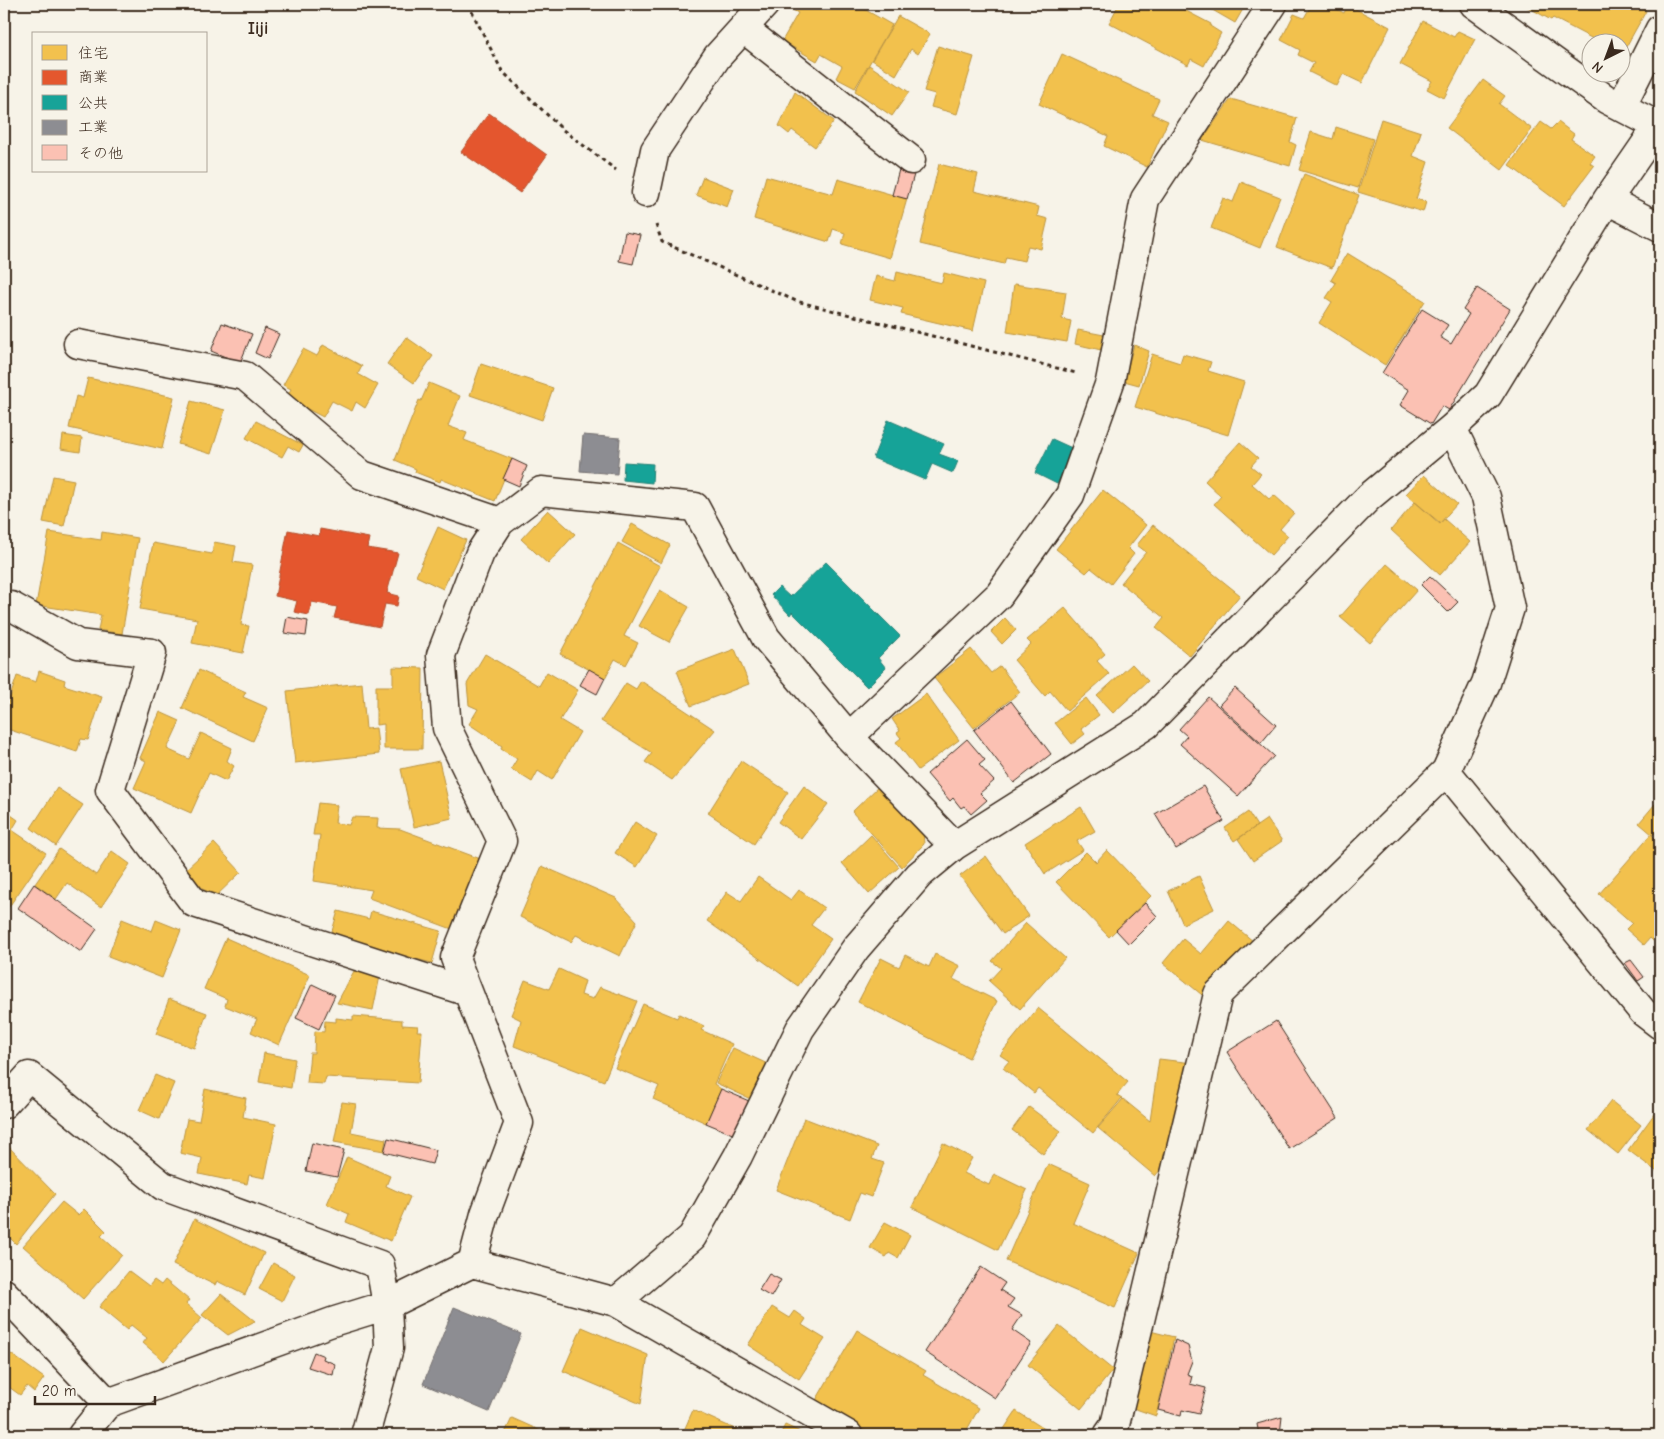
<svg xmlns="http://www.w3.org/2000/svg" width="1664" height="1439" viewBox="0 0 1664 1439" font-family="'Comic Neue','Klee One',sans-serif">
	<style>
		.homes { fill: #f2c14e; stroke: #bb9440 }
		.shops { fill: #e4572e; stroke: #b14a29 }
		.public { fill: #17a398; stroke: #227f73 }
		.industry { fill: #8d8d92; stroke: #746f6f }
		.building { fill: #fbc1b3; stroke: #3b2a1e }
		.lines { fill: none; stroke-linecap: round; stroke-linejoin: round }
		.street-casing { stroke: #3b2a1e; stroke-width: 31 }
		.path { stroke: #3b2a1e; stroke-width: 3; stroke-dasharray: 4 4; stroke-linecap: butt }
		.street { stroke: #f7f3e8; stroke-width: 28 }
		.labels { text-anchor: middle; stroke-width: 5; stroke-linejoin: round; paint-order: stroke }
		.quarter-label { font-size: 18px; font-weight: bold; fill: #3b2a1e; stroke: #f7f3e8 }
	</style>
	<rect width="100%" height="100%" fill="#f7f3e8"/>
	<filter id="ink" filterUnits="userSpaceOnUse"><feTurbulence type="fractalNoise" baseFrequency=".02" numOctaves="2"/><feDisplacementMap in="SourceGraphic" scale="10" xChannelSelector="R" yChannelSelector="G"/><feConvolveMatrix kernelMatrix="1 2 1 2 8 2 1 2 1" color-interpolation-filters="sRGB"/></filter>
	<g filter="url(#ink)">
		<path class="homes" d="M793,4H855L892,25L855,88L836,78L842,66L821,54L817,61L782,41L798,13L791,9Z
			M1119,4H1173L1211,24L1210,26L1221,33L1204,66L1191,59L1188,65L1109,23Z
			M1202,4H1246L1235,23Z
			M1312,4H1326L1344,13L1348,5L1390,27L1362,83L1343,74L1337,86L1309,72L1314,63L1298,55L1300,50L1281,40L1294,14L1304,18Z
			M1525,4H1633L1646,11L1626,47L1622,45V42L1614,41L1613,42H1599L1553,18L1551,20L1524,5Z
			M898,16L930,34L918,54L911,49L896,75L872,60Z
			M1423,21L1454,37L1458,31L1475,39L1444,98L1427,89L1432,81L1400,64Z
			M938,46L974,57L957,114L931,107L935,94L924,91Z
			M1062,54L1159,99L1152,114L1168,121L1147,167L1104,146L1108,136L1039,104Z
			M869,65L909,92L892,116L855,91Z
			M1483,80L1505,96L1499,104L1532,129L1502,170L1447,128Z
			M795,92L834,121L815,147L792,130L789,134L779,126Z
			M1231,99L1297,118L1290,142L1296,145L1290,166L1202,140Z
			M1381,119L1421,132L1413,156L1428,162L1416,199L1426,202L1423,212L1358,192Z
			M1541,122L1551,129L1558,122L1574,134L1571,139L1595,156L1590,163L1594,166L1564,206L1509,165Z
			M1336,127L1373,139L1358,188L1299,170L1311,132L1333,139Z
			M939,164L978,174L974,191L1039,207L1037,216L1048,219L1041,249L1028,246L1024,261L1006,257L1004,264L920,244Z
			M1304,174L1359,195L1332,268L1277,247Z
			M766,176L833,194L838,179L907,199L890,258L842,244L845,233L833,229L829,242L754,219Z
			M703,177L734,189L727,207L696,195Z
			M1241,182L1280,197L1260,248L1211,228L1223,198L1233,202Z
			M1347,253L1425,301L1385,365L1319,323L1332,302L1326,298L1336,283L1331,280Z
			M897,272L942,283L944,273L984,283L973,331L901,314L903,308L870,300L876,276L895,281Z
			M1014,284L1066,292L1062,319L1071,321L1067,342L1007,332Z
			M1078,330L1104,335L1101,350L1075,344Z
			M406,337L433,356L414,383L387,364Z
			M323,345L362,366L358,374L378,385L365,408L356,402L352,411L332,401L323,417L286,398L291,389L283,385L303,349L317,356Z
			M1134,345L1149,351L1139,385L1124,381Z
			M1152,354L1180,363L1183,354L1211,362L1208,371L1244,382L1228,435L1135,407Z
			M481,364L553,388L542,420L470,395Z
			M88,378L174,397L162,449L69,428L76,396L83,398Z
			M429,383L460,396L448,426L467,433L464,440L512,459L495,501L441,479L440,482L415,472L416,469L395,460L419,400L421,401Z
			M191,401L225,410L211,454L178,444Z
			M256,421L303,445L299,452L288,446L282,457L246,438Z
			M63,435L82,438L80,452L61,449Z
			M1240,442L1258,458L1251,466L1261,474L1252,484L1269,499L1274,495L1294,513L1280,529L1288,536L1271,555L1214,504L1221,496L1205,481Z
			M1424,475L1457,504L1440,523L1406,494Z
			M53,476L74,480L64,526L43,522Z
			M1103,490L1146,525L1128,548L1134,554L1111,584L1091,568L1086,573L1056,549Z
			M1415,502L1440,524L1444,519L1470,542L1440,575L1391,530Z
			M548,510L575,534L548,564L521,539Z
			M632,524L670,545L661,563L622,542Z
			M1153,525L1240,595L1190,656L1156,628L1164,618L1121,583L1146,552L1137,545Z
			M438,527L466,540L443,589L416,576Z
			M49,532L101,540L102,532L138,538L122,634L98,630L101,615L36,605Z
			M214,542L236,546L233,562L252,565L241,625L249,626L243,653L192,643L197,619L140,609L153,543L212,554Z
			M618,543L660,566L624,636L638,643L626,665L615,659L605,678L560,654Z
			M1387,564L1417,590L1370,643L1340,617Z
			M660,590L689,607L669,642L639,626Z
			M1065,608L1105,654L1097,661L1109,674L1067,711L1050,691L1045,696L1014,660L1031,644L1027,640Z
			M1005,618L1016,630L1002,644L991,632Z
			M735,649L749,684L691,706L677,671Z
			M971,649L991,673L1000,666L1020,692L974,728L934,678Z
			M485,654L539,686L547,672L578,690L560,720L580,732L552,780L538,771L532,782L511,769L517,759L501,749L502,746L469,724L478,709L469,705L467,684Z
			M1132,664L1148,681L1113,713L1097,696Z
			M393,667L423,668L422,749H384V724L376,725V686H393Z
			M199,670L246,692L243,697L268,708L253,741L182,708Z
			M39,671L65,680L64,685L102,697L88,740L81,739L77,752L4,728V715L17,676L36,682Z
			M641,681L715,730L672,780L645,762L652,753L601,721L626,683L636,689Z
			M362,683L366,729L376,728L379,754L295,763L287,691Z
			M926,694L959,740L918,770L896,742L901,738L897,733L900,731L892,719Z
			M1086,698L1099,715L1081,729L1085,734L1072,744L1055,723Z
			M160,712L180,721L167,749L189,759L201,733L232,748L227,761L234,766L226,781L209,773L191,813L134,788L146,761L140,758Z
			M439,761L452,818L414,827L401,769Z
			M741,761L788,792L754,844L708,813Z
			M881,784L923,831L924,844L902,867L852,812Z
			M804,786L828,804L801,839L778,822Z
			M57,788L83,805L56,846L31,828Z
			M318,803L337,805L335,823L349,825L352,817L378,818L377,828L400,829L486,861L467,913L458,910L452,929L369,898L372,890L314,881L320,835H313Z
			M1655,804L1660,808V827L1653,835L1639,823Z
			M1081,807L1095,831L1077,841L1083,850L1045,874L1025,843Z
			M4,810L18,820L12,830L46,853L4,914Z
			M1248,812L1257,826L1234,841L1225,828Z
			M1267,819L1282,841L1253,861L1238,839Z
			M635,822L657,836L637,867L615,853Z
			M1651,834L1660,843V947L1650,938L1644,945L1626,929L1632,923L1599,894Z
			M871,835L899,867L869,894L842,863Z
			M214,843L241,872L213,899L185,870Z
			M59,849L96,875L112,851L130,864L101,907L67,883L56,899L35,884Z
			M1107,850L1151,896L1109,937L1056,882L1086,852L1096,862Z
			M986,856L1029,916L1003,934L960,876Z
			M542,866L616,898L637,921L620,956L576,935L571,942L520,917Z
			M1199,876L1214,909L1183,924L1168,891Z
			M758,877L791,900L799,890L824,908L811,925L831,939L798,986L707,921L727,892L741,901Z
			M338,911L369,919L371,911L441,931L432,963L330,938Z
			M122,919L152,931L156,920L181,930L162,978L108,957Z
			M1229,921L1254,942L1207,999L1163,963L1183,939L1201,954Z
			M1026,923L1065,958L1020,1009L989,981L1001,968L992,961Z
			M226,938L310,975L279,1045L251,1032L257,1019L225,1006L227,999L204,989Z
			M935,954L960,966L953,979L997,1001L969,1058L858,1002L881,958L899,967L905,955L929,967Z
			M559,969L585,981L581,995L593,999L600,987L637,1001L604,1081L514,1046L521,1020L511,1015L525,980L549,989Z
			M354,971L380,976L373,1010L337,1003Z
			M169,999L207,1013L194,1048L156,1034Z
			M643,1004L677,1018L679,1014L704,1026L701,1030L732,1044L714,1084L721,1089L706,1123L653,1099L659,1086L615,1068Z
			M1038,1008L1128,1082L1117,1095L1122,1098L1093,1133L1038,1088L1034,1093L1003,1068L1009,1061L1000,1055Z
			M353,1016L402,1020V1025L418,1026L417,1031H422L418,1083L326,1077L324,1084L307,1083L310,1053H314L315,1031L324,1032L325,1021L336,1022V1018L353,1020Z
			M733,1048L772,1066L757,1102L716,1083Z
			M264,1053L295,1059L291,1088L259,1082Z
			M1159,1059L1193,1063L1180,1147L1155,1176L1098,1128L1123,1099L1150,1121Z
			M155,1075L174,1083L159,1119L139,1110Z
			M205,1089L246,1098L243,1117L276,1124L265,1178L249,1175L247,1184L199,1174L202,1158L180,1153L187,1119L199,1121Z
			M1611,1101L1641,1125L1618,1154L1588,1130Z
			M342,1102L356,1104L351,1132L386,1139L384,1151L334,1142Z
			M1660,1106V1174L1628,1150Z
			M1029,1107L1061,1131L1043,1154L1012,1130Z
			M804,1118L877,1146L872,1159L884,1163L871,1197L860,1193L850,1219L776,1190Z
			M4,1142L55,1194L16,1244L4,1232Z
			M943,1143L972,1158L964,1173L989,1185L994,1174L1027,1190L998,1250L912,1207Z
			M347,1157L390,1176L386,1186L410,1197L391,1241L346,1222L349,1214L327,1204Z
			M1048,1164L1090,1183L1073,1223L1139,1253L1115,1308L1006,1261Z
			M62,1202L78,1215L84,1209L106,1231L101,1236L122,1255L83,1299L23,1246Z
			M194,1219L264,1253L245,1295L217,1281L215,1285L173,1265Z
			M885,1222L910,1235L898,1258L889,1253L886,1257L870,1248Z
			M273,1263L295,1275L282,1301L259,1289Z
			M129,1271L149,1286L154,1280L161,1285L165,1280L189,1300L186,1304L202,1318L164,1361L143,1343L147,1338L131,1325L127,1330L99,1307Z
			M221,1294L255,1321L228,1335L202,1315Z
			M772,1307L790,1318L795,1311L806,1319L802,1325L825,1339L799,1379L748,1345Z
			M1059,1326L1113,1370L1081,1409L1028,1365Z
			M582,1327L648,1355L641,1404L563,1371Z
			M857,1330L926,1371L923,1375L979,1408L964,1435H873L815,1402Z
			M1150,1331L1174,1337L1156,1416L1130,1407Z
			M4,1349L44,1378L34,1392L27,1386L20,1395L9,1387L4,1393Z
			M693,1410L737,1430L734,1435H682Z
			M1016,1411L1054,1435H1000Z
			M512,1418L550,1435H504Z
			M785,1425L807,1435H780Z"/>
		<path class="shops" d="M489,113L547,155L520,193L461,152Z
			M320,529L369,538L367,548L398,553L387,593L399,596L397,606L385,604L380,627L334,618L337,607L312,602L309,615L294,612L297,601L275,596L288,530L319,536Z"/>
		<path class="public" d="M888,420L944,444L939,454L958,461L953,473L932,464L925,480L873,458Z
			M1052,439L1074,449L1057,484L1035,473Z
			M624,462L653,464L652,483L623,480Z
			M826,562L900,636L878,658L886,668L867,687L792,612L790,615L771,595L779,587L790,597Z"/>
		<path class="industry" d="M583,435L620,438L617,474L580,471Z
			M454,1307L521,1334L489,1412L423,1384Z"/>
		<path class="building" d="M900,166L915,171L907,199L892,195Z
			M625,232L640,235L633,264L619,261Z
			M1477,288L1510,309L1449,410L1442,406L1431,424L1400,405L1409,390L1382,373L1422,309L1448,325L1440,337L1451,344L1469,314L1463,310Z
			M222,323L252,334L240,363L211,351Z
			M265,328L279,334L268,359L255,353Z
			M512,459L527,466L519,486L503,479Z
			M1430,576L1458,602L1448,612L1421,585Z
			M287,617L308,621L306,636L284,633Z
			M589,669L605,678L597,694L580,685Z
			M1235,688L1276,725L1261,743L1219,705Z
			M1208,697L1274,756L1238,796L1180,744L1187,736L1179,729Z
			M1011,701L1051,754L1014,783L974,730Z
			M967,739L985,760L979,765L994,781L980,793L987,800L971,814L964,806L961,808L953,798L950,801L927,774Z
			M1203,786L1224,821L1176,849L1155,814Z
			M34,884L97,929L81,952L18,908Z
			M1145,903L1157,916L1129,944L1116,930Z
			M1631,960L1644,977L1638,981L1625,963Z
			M312,984L335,995L319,1029L296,1018Z
			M1276,1021L1338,1118L1289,1149L1227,1052Z
			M721,1089L756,1104L742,1138L706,1123Z
			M388,1138L436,1150L432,1164L384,1152Z
			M312,1143L344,1150L337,1177L306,1171Z
			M981,1267L1005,1283L1000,1290L1014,1299L1008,1307L1022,1315L1012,1330L1031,1343L995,1398L925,1352Z
			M769,1274L781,1280L771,1297L759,1290Z
			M1175,1340L1188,1346L1192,1361L1187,1374L1192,1376L1190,1384L1206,1388L1199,1414L1182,1410L1181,1416L1158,1410Z
			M314,1352L324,1356L323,1359L335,1364L333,1375L308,1367Z
			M1282,1417L1280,1434L1259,1435L1257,1424Z"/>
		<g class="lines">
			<defs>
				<path id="street" d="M1474,4L1606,99L1658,126L1607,200
					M743,28L911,160
					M1621,107L1660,29
					M646,193L655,150L717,57L765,4
					M78,344L245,376L362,475L500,522
					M4,606H11L78,644L152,653L110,790L194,903L468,992
					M849,737L999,595L1070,495L1110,382L1145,199L1273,4
					M1446,771L1643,1012L1660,1025
					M4,1104L29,1076L163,1186L380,1265L387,1305L389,1348L365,1435
					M472,1263L485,1214L519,1123L455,958L502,841L447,728L441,655L480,553L500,522L541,491L695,507L766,638L849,737L954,846
					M4,1293L108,1403
					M616,1302L692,1237L738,1156L800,1029L856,948L919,875L954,846L1146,725L1369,497L1452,428L1488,395L1607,200L1660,227
					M82,1435L108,1403L332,1322L387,1305L472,1263L616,1302L848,1435
					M1108,1435L1115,1425L1218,994L1446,771L1486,683L1510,608L1486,497L1452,428"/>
			</defs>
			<use href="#street" class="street-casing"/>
			<path class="path" d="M468,4L502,71L563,130L616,170
				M656,225L662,242L796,301L1076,373"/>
			<use href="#street" class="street"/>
		</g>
	</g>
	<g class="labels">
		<g class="quarter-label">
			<text x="258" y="34">Iiji</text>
		</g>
	</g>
	<rect width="1664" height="1439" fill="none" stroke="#f7f3e8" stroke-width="20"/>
	<rect x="10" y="10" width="1644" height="1419" fill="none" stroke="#3b2a1e" stroke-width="2" filter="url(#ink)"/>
	<rect x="32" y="32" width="175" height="140" fill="#f7f3e8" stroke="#aca397"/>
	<rect x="42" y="45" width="25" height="15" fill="#f2c14e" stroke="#aca397"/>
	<text x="78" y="58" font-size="15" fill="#3b2a1e">住宅</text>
	<rect x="42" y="70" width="25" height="15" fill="#e4572e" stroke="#aca397"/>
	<text x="78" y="82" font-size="15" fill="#3b2a1e">商業</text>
	<rect x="42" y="95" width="25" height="15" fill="#17a398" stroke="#aca397"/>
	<text x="78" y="108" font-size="15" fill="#3b2a1e">公共</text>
	<rect x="42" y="120" width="25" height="15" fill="#8d8d92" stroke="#aca397"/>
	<text x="78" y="132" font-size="15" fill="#3b2a1e">工業</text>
	<rect x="42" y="145" width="25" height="15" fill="#fbc1b3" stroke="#aca397"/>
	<text x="78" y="158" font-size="15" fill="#3b2a1e">その他</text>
	<g transform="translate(1606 58) rotate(222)"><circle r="24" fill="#f7f3e8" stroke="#aca397"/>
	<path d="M0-4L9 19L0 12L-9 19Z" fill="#3b2a1e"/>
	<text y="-8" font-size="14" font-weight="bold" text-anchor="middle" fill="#3b2a1e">N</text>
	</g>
	<path d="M35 1396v8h120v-8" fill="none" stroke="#3b2a1e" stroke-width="2.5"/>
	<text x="42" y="1396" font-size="15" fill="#3b2a1e" stroke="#f7f3e8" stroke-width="4" paint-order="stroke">20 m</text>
</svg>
